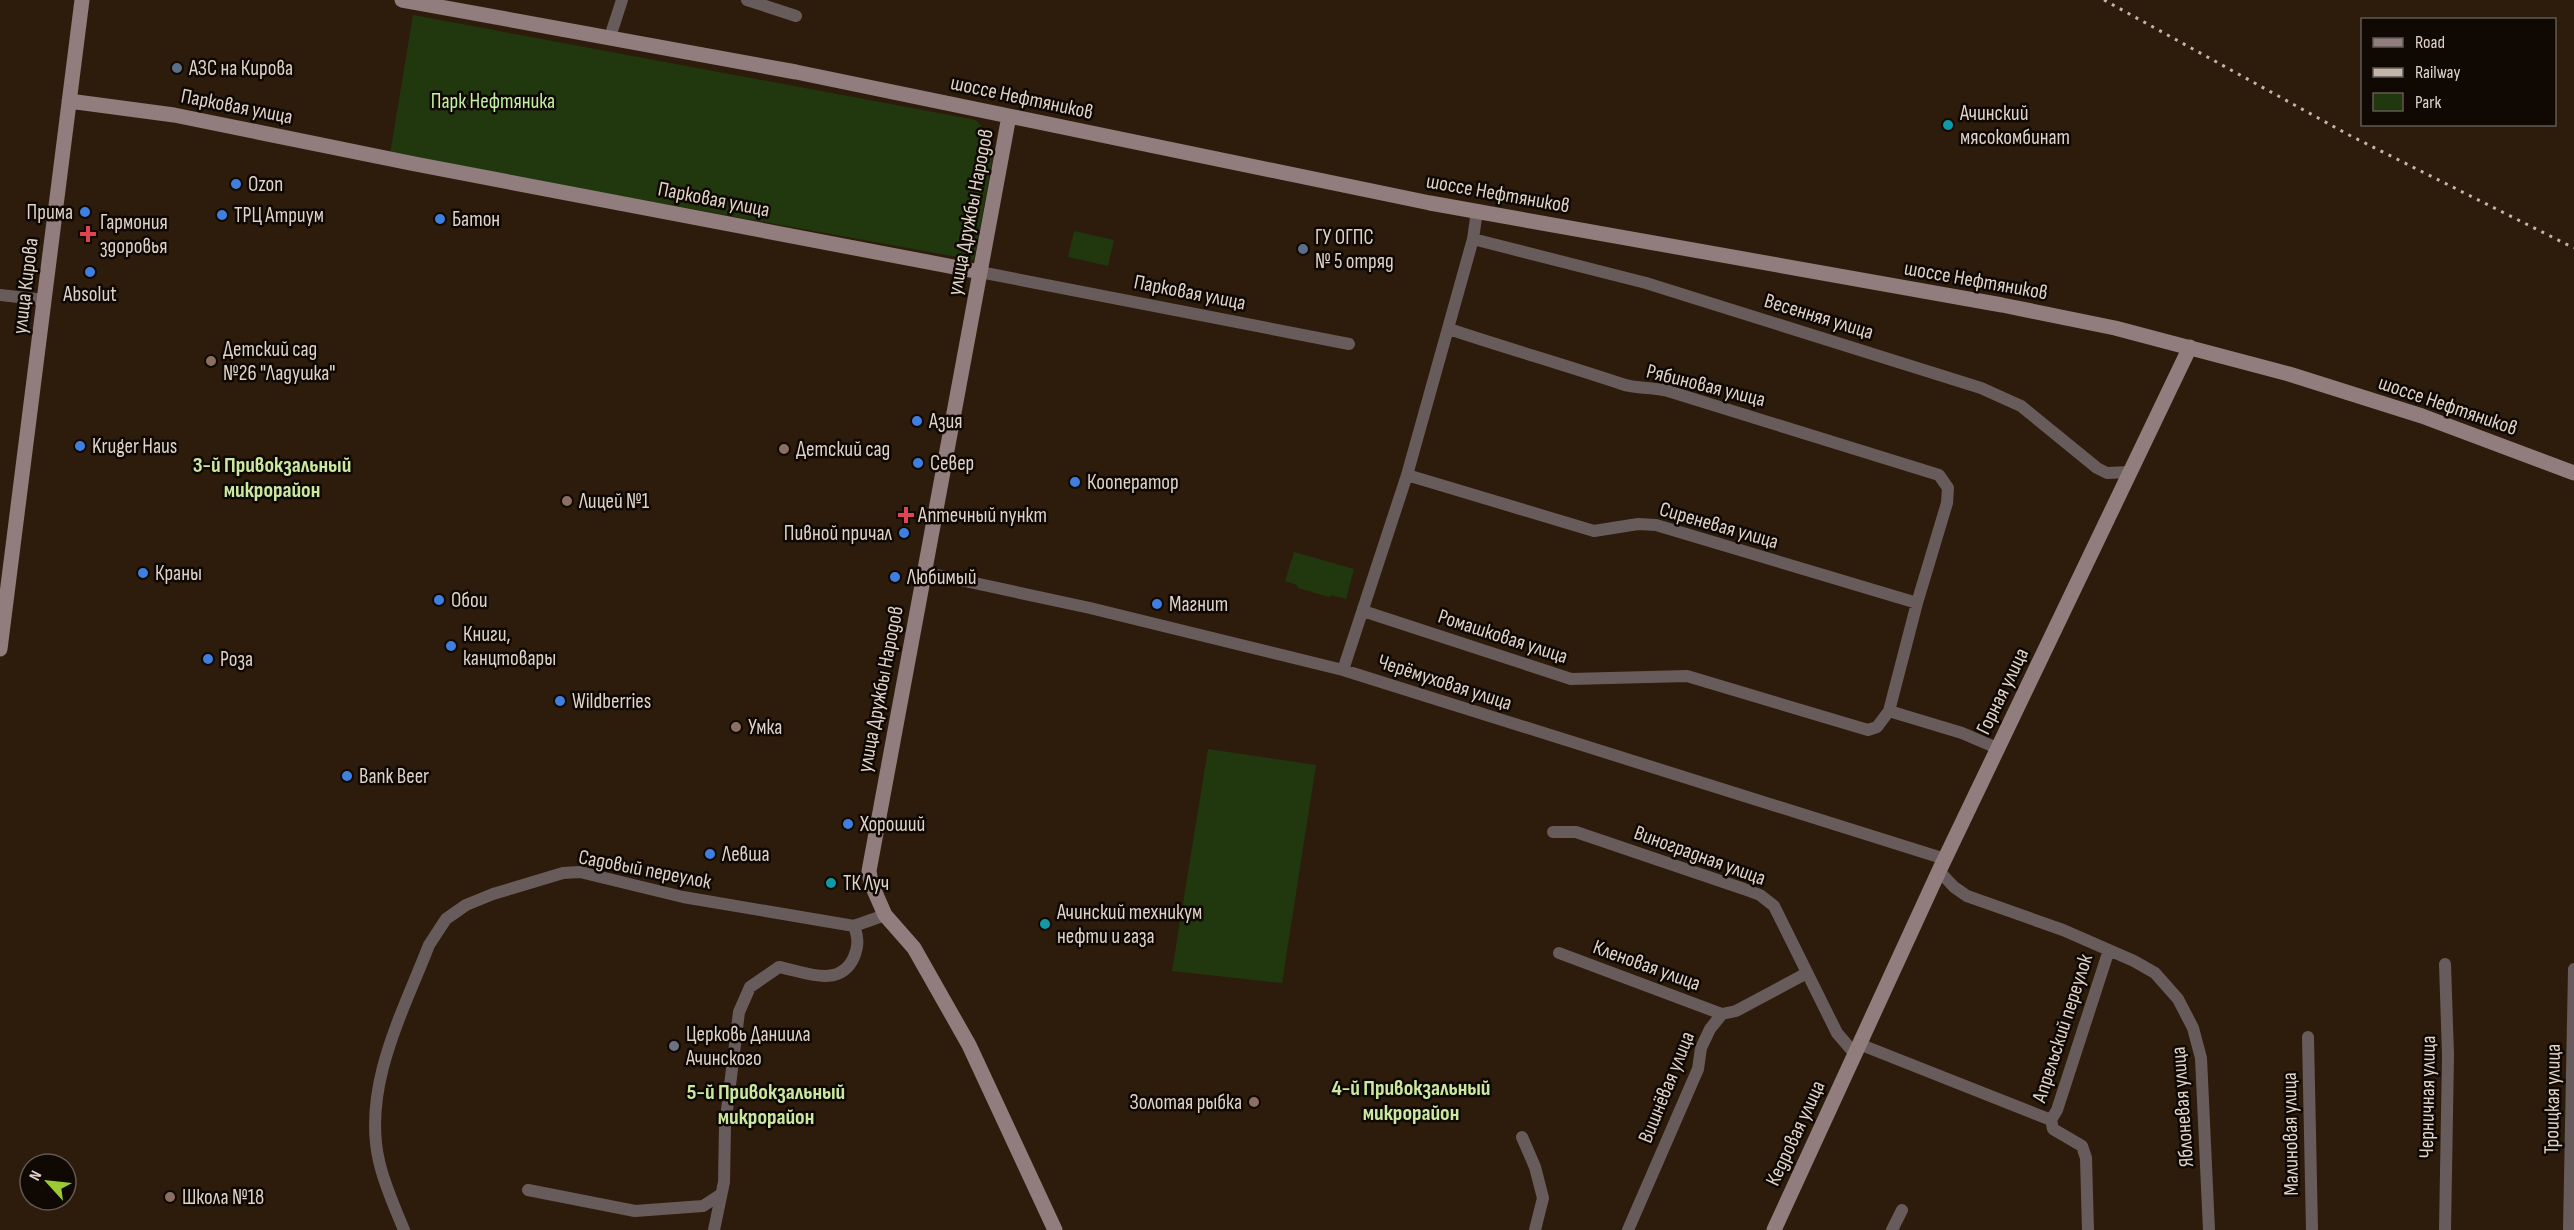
<svg xmlns="http://www.w3.org/2000/svg" width="2574" height="1230" viewBox="0 0 2574 1230" font-family="'Sofia Sans Condensed',sans-serif">
	<style>
		.park { fill: #21380e }
		.lines { fill: none; stroke-linecap: round; stroke-linejoin: round }
		.street { stroke: #685b5c; stroke-width: 12 }
		.secondary { stroke: #917c7e; stroke-width: 15 }
		.rail { stroke: #c2b5aa; stroke-width: 3; stroke-dasharray: 3 6; stroke-linecap: butt }
		.service-dot { fill: #5c6f8a; stroke: #0f0803; stroke-width: 2 }
		.culture-dot { fill: #0f9aa8; stroke: #0f0803; stroke-width: 2 }
		.shop-dot { fill: #3f7fe0; stroke: #0f0803; stroke-width: 2 }
		.health-dot { fill: #e0444e; stroke: #0f0803; stroke-width: 2 }
		.education-dot { fill: #8d6e63; stroke: #0f0803; stroke-width: 2 }
		.worship-dot { fill: #6b7280; stroke: #0f0803; stroke-width: 2 }
		.labels { text-anchor: middle; stroke-width: 5; stroke-linejoin: round; paint-order: stroke }
		.poi-label { font-size: 21px; fill: #dfd3c9; stroke: #0f0803; text-anchor: start }
		.street-label { font-size: 21px; fill: #dfd3c9; stroke: #0f0803 }
		.park-label { font-size: 21px; fill: #c3f0a3; stroke: #0f0803 }
		.neighbourhood-label { font-size: 22px; font-weight: bold; fill: #cae89f; stroke: #0f0803 }
	</style>
	<rect width="100%" height="100%" fill="#2d1c0b"/>
	<path class="park" d="M413,15L976,120L989,136L993,158L974,260L390,154Z
		M1074,231L1114,240L1108,266L1068,257Z
		M1294,552L1354,569L1346,599L1332,595L1329,597L1298,588L1297,585L1285,581Z
		M1208,749L1316,765L1282,983L1172,971Z"/>
	<g class="lines">
		<path class="street" d="M747,0L796,16
			M610,37L622,0
			M1473,239L1646,283L1981,388L2021,406L2097,468L2107,473L2130,472
			M980,272L1349,344
			M0,295L45,300
			M1407,475L1594,531L1638,524L1656,525L1917,603
			M923,572L1090,608L1343,670L1945,859
			M1363,611L1571,679L1687,676L1868,730L1877,727L1889,711L1917,603L1947,503L1948,488L1939,475L1668,391C1653,387 1636,389 1622,384C1565,365 1506,348 1449,329
			M1343,670L1407,475L1473,239L1477,211
			M1889,711L1962,733L1997,748
			M1553,832H1576L1744,889L1760,895L1774,906L1837,1033L1855,1054
			M1939,871L1954,887L1967,896L2063,930L2134,961L2155,973L2178,999L2193,1028L2201,1058L2209,1230
			M1559,953L1722,1014
			M2308,1037L2312,1230
			M1859,1044L2051,1120
			M2051,1120L2057,1110L2109,950
			M2051,1120L2053,1129L2082,1146L2086,1158L2088,1230
			M1522,1137L1535,1167L1543,1198L1535,1230
			M528,1190L635,1211L703,1206L720,1195
			M404,1230C395,1208 384,1184 379,1161C362,1087 403,1012 429,945L446,919L466,905L493,894L563,873L580,872L683,897L854,926L885,915
			M714,1230L724,1182L725,1126L739,1012L750,987L779,967C805,972 840,989 854,957C859,945 858,937 854,926
			M1628,1230L1698,1069L1701,1048L1710,1029L1722,1014L1736,1011L1807,973
			M1892,1230L1902,1210
			M2445,1230L2448,1055L2445,964
			M2569,1230L2574,969"/>
		<path class="secondary" d="M402,0L796,72L1430,203L2002,305L2115,328L2289,374L2422,416L2574,473
			M69,101L174,115L415,164L980,272
			M1009,116L869,871L871,883L885,915L914,948L969,1045L1055,1230
			M0,649L82,0
			M1774,1230L1939,871L2190,347"/>
		<path class="rail" d="M2104,0L2349,135L2574,248"/>
	</g>
	<g class="service-dot">
		<circle cx="177" cy="68" r="6"/>
		<circle cx="1303" cy="249" r="6"/>
	</g>
	<g class="culture-dot">
		<circle cx="1948" cy="125" r="6"/>
		<circle cx="831" cy="883" r="6"/>
		<circle cx="1045" cy="924" r="6"/>
	</g>
	<g class="shop-dot">
		<circle cx="236" cy="184" r="6"/>
		<circle cx="85" cy="212" r="6"/>
		<circle cx="222" cy="215" r="6"/>
		<circle cx="440" cy="219" r="6"/>
		<circle cx="90" cy="272" r="6"/>
		<circle cx="917" cy="421" r="6"/>
		<circle cx="80" cy="446" r="6"/>
		<circle cx="918" cy="463" r="6"/>
		<circle cx="1075" cy="482" r="6"/>
		<circle cx="904" cy="533" r="6"/>
		<circle cx="143" cy="573" r="6"/>
		<circle cx="895" cy="577" r="6"/>
		<circle cx="439" cy="600" r="6"/>
		<circle cx="1157" cy="604" r="6"/>
		<circle cx="451" cy="646" r="6"/>
		<circle cx="208" cy="659" r="6"/>
		<circle cx="560" cy="701" r="6"/>
		<circle cx="347" cy="776" r="6"/>
		<circle cx="848" cy="824" r="6"/>
		<circle cx="710" cy="854" r="6"/>
	</g>
	<g class="health-dot">
		<path d="M85 225h6v6h6v6h-6v6h-6v-6h-6v-6h6z"/>
		<path d="M903 506h6v6h6v6h-6v6h-6v-6h-6v-6h6z"/>
	</g>
	<g class="education-dot">
		<circle cx="211" cy="361" r="6"/>
		<circle cx="784" cy="449" r="6"/>
		<circle cx="567" cy="501" r="6"/>
		<circle cx="736" cy="727" r="6"/>
		<circle cx="1254" cy="1102" r="6"/>
		<circle cx="170" cy="1197" r="6"/>
	</g>
	<circle class="worship-dot" cx="674" cy="1046" r="6"/>
	<g class="labels">
		<g class="poi-label">
			<text x="189" y="75">АЗС на Кирова</text>
			<text x="1960" y="120">Ачинский<tspan x="1960" dy="24">мясокомбинат</tspan></text>
			<text x="248" y="191">Ozon</text>
			<text x="73" y="219" text-anchor="end">Прима</text>
			<text x="234" y="222">ТРЦ Атриум</text>
			<text x="452" y="226">Батон</text>
			<text x="100" y="229">Гармония<tspan x="100" dy="24">здоровья</tspan></text>
			<text x="1315" y="244">ГУ ОГПС<tspan x="1315" dy="24">№ 5 отряд</tspan></text>
			<text x="90" y="301" text-anchor="middle">Absolut</text>
			<text x="223" y="356">Детский сад<tspan x="223" dy="24">№26 "Ладушка"</tspan></text>
			<text x="929" y="428">Азия</text>
			<text x="92" y="453">Kruger Haus</text>
			<text x="796" y="456">Детский сад</text>
			<text x="930" y="470">Север</text>
			<text x="1087" y="489">Кооператор</text>
			<text x="579" y="508">Лицей №1</text>
			<text x="918" y="522">Аптечный пункт</text>
			<text x="892" y="540" text-anchor="end">Пивной причал</text>
			<text x="155" y="580">Краны</text>
			<text x="907" y="584">Любимый</text>
			<text x="451" y="607">Обои</text>
			<text x="1169" y="611">Магнит</text>
			<text x="463" y="641">Книги,<tspan x="463" dy="24">канцтовары</tspan></text>
			<text x="220" y="666">Роза</text>
			<text x="572" y="708">Wildberries</text>
			<text x="748" y="734">Умка</text>
			<text x="359" y="783">Bank Beer</text>
			<text x="860" y="831">Хороший</text>
			<text x="722" y="861">Левша</text>
			<text x="843" y="890">ТК Луч</text>
			<text x="1057" y="919">Ачинский техникум<tspan x="1057" dy="24">нефти и газа</tspan></text>
			<text x="686" y="1041">Церковь Даниила<tspan x="686" dy="24">Ачинского</tspan></text>
			<text x="1242" y="1109" text-anchor="end">Золотая рыбка</text>
			<text x="182" y="1204">Школа №18</text>
		</g>
		<g class="street-label">
			<text transform="translate(1022 97) rotate(12)" y="7">шоссе Нефтяников</text>
			<text transform="translate(237 106) rotate(11)" y="7">Парковая улица</text>
			<text transform="translate(1498 193) rotate(10)" y="7">шоссе Нефтяников</text>
			<text transform="translate(714 199) rotate(11)" y="7">Парковая улица</text>
			<text transform="translate(970 212) rotate(-79)" y="7">улица Дружбы Народов</text>
			<text transform="translate(1976 280) rotate(10)" y="7">шоссе Нефтяников</text>
			<text transform="translate(25 286) rotate(-83)" y="7">улица Кирова</text>
			<text transform="translate(1190 292) rotate(11)" y="7">Парковая улица</text>
			<text transform="translate(1819 316) rotate(17)" y="7">Весенняя улица</text>
			<text transform="translate(1706 385) rotate(14)" y="7">Рябиновая улица</text>
			<text transform="translate(2448 405) rotate(19)" y="7">шоссе Нефтяников</text>
			<text transform="translate(1719 525) rotate(16)" y="7">Сиреневая улица</text>
			<text transform="translate(1503 636) rotate(18)" y="7">Ромашковая улица</text>
			<text transform="translate(1445 682) rotate(18)" y="7">Черёмуховая улица</text>
			<text transform="translate(880 689) rotate(-79)" y="7">улица Дружбы Народов</text>
			<text transform="translate(2002 691) rotate(-64)" y="7">Горная улица</text>
			<text transform="translate(1700 855) rotate(20)" y="7">Виноградная улица</text>
			<text transform="translate(645 869) rotate(11)" y="7">Садовый переулок</text>
			<text transform="translate(1647 965) rotate(20)" y="7">Кленовая улица</text>
			<text transform="translate(2062 1028) rotate(-72)" y="7">Апрельский переулок</text>
			<text transform="translate(1666 1087) rotate(-68)" y="7">Вишнёвая улица</text>
			<text transform="translate(2427 1097) rotate(-89)" y="7">Черничная улица</text>
			<text transform="translate(2552 1099) rotate(-89)" y="7">Троицкая улица</text>
			<text transform="translate(2182 1107) rotate(-94)" y="7">Яблоневая улица</text>
			<text transform="translate(1795 1133) rotate(-65)" y="7">Кедровая улица</text>
			<text transform="translate(2290 1134) rotate(-91)" y="7">Малиновая улица</text>
		</g>
		<g class="park-label">
			<text x="493" y="108">Парк Нефтяника</text>
		</g>
		<g class="neighbourhood-label">
			<text x="272" y="472">3-й Привокзальный<tspan x="272" dy="25">микрорайон</tspan></text>
			<text x="1411" y="1095">4-й Привокзальный<tspan x="1411" dy="25">микрорайон</tspan></text>
			<text x="766" y="1099">5-й Привокзальный<tspan x="766" dy="25">микрорайон</tspan></text>
		</g>
	</g>
	<rect x="2361" y="18" width="195" height="108" fill="#0f0803" stroke="#625952" stroke-width="1.5"/>
	<rect x="2373" y="38" width="30" height="9" fill="#917c7e" stroke="#625952" stroke-width="1.5"/>
	<text x="2415" y="48" font-size="18" fill="#dfd3c9">Road</text>
	<rect x="2373" y="68" width="30" height="9" fill="#c2b5aa" stroke="#625952" stroke-width="1.5"/>
	<text x="2415" y="78" font-size="18" fill="#dfd3c9">Railway</text>
	<rect x="2373" y="93" width="30" height="18" fill="#21380e" stroke="#625952" stroke-width="1.5"/>
	<text x="2415" y="108" font-size="18" fill="#dfd3c9">Park</text>
	<g transform="translate(48 1182) rotate(297)"><circle r="28" fill="#0f0803" stroke="#625952" stroke-width="1.5"/>
	<path d="M0-4.5L10 22L0 15L-10 22Z" fill="#9acb34"/>
	<text y="-9" font-size="16" font-weight="bold" text-anchor="middle" fill="#dfd3c9">N</text>
	</g>
</svg>
